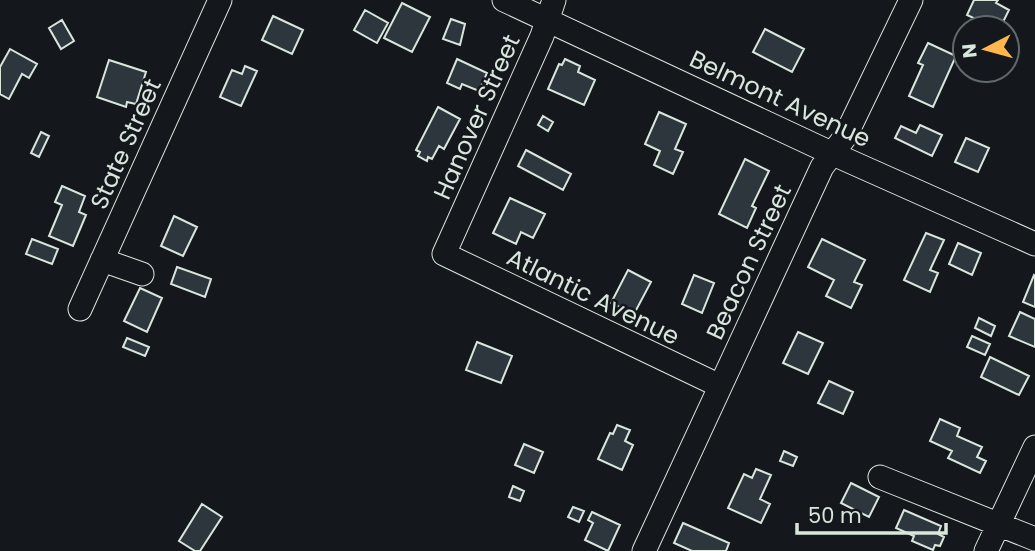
<svg xmlns="http://www.w3.org/2000/svg" width="1035" height="551" viewBox="0 0 1035 551" font-family="Poppins,sans-serif">
	<style>
		.building { fill: #2c363c; stroke: #d8e6dc; stroke-width: 2 }
		.lines { fill: none; stroke-linecap: round; stroke-linejoin: round }
		.minor-casing { stroke: #d8e6dc; stroke-width: 25 }
		.minor { stroke: #14181c; stroke-width: 23 }
		.labels { text-anchor: middle; stroke-width: 5; stroke-linejoin: round; paint-order: stroke }
		.street-label { font-size: 24px; fill: #d8e6dc; stroke: #14181c }
	</style>
	<rect width="100%" height="100%" fill="#14181c"/>
	<path class="building" d="M974,0H998L996,3L1009,10L1000,28H995L967,15Z
		M402,3L430,17L412,52L384,38Z
		M365,10L388,23L377,43L354,30Z
		M273,16L303,30L292,54L262,40Z
		M451,19L465,24L460,45L443,39Z
		M62,20L74,41L61,49L49,28Z
		M765,29L804,49L792,72L753,52Z
		M928,43L956,56L933,107L909,96L923,65L918,63Z
		M10,49L37,64L29,78L22,74L9,99L0,94V67Z
		M457,59L487,73L479,91L462,84L460,89L447,83Z
		M565,59L580,66L578,72L595,80L584,105L548,89L559,64L562,65Z
		M109,60L146,72L136,104L127,102L126,107L97,97Z
		M245,66L257,71L241,106L220,97L232,70L242,74Z
		M438,107L460,119L444,149L439,146L432,159L428,157L427,161L418,156L420,152L416,150Z
		M659,112L686,124L675,149L683,152L673,174L654,165L660,151L645,144Z
		M543,116L553,122L548,131L538,125Z
		M920,125L942,135L932,156L895,138L901,126L916,133Z
		M41,132L49,136L39,157L31,153Z
		M966,138L989,148L978,172L955,162Z
		M526,150L571,174L563,190L518,166Z
		M745,159L769,171L752,206L756,208L747,228L719,214Z
		M62,186L85,196L79,212L86,215L73,246L49,236L62,205L55,202Z
		M510,198L545,214L533,238L521,232L516,244L493,233Z
		M174,216L197,227L183,256L161,246Z
		M926,233L944,240L930,270L938,273L930,292L904,280Z
		M32,239L58,249L52,264L26,254Z
		M822,239L865,260L854,282L862,285L851,308L826,296L834,280L808,267Z
		M958,243L981,253L972,275L949,264Z
		M177,267L211,279L205,297L171,284Z
		M628,270L651,282L634,314L611,303Z
		M694,275L714,283L702,313L682,304Z
		M1034,275L1035,276V307L1023,302Z
		M140,288L162,298L147,332L124,321Z
		M1020,312L1035,319V347L1009,336Z
		M979,318L995,326L991,336L975,328Z
		M798,332L823,343L808,374L783,363Z
		M972,336L990,344L985,355L967,347Z
		M127,338L149,347L145,356L123,347Z
		M477,342L512,356L501,383L466,370Z
		M990,357L1029,376L1019,395L981,377Z
		M829,381L853,392L843,414L818,403Z
		M940,419L960,428L957,436L982,447L977,457L986,461L980,473L948,458L952,451L930,441Z
		M617,425L630,430L625,441L633,445L622,470L598,459L610,433L613,434Z
		M524,444L543,452L534,473L515,465Z
		M784,451L797,457L793,466L780,461Z
		M756,469L771,475L760,499L770,504L761,523L728,508L744,474L752,478Z
		M851,483L879,497L869,517L841,503Z
		M513,486L524,491L520,501L509,497Z
		M202,504L222,517L200,551H195L179,541Z
		M573,507L584,511L579,522L568,517Z
		M904,510L941,526L938,534L944,537L940,546L935,545L933,550L912,541L914,536L896,528Z
		M592,512L620,525L608,551L585,540L593,523L588,520Z
		M683,523L729,543L726,551H692L674,543Z"/>
	<g class="lines">
		<defs>
			<path id="minor" d="M504,0L831,153L1035,244
				M554,0L542,36L444,254L720,386
				M102,260L142,274
				M80,309L220,0
				M880,477L1035,539
				M644,551L822,167L845,137L911,0
				M986,551L1035,447"/>
		</defs>
		<use href="#minor" class="minor-casing"/>
		<use href="#minor" class="minor"/>
	</g>
	<g class="labels">
		<g class="street-label">
			<text transform="translate(780 99) rotate(25)" y="8">Belmont Avenue</text>
			<text transform="translate(477 117) rotate(-66)" y="8">Hanover Street</text>
			<text transform="translate(126 144) rotate(-66)" y="8">State Street</text>
			<text transform="translate(749 262) rotate(-65)" y="8">Beacon Street</text>
			<text transform="translate(593 297) rotate(26)" y="8">Atlantic Avenue</text>
		</g>
	</g>
	<g transform="translate(986 49) rotate(264)"><circle r="33" fill="#14181c" stroke="#626a69" stroke-width="2"/>
	<path d="M0-5L12 26L0 18L-12 26Z" fill="#ffb74d"/>
	<text y="-10" font-size="19" font-weight="bold" text-anchor="middle" fill="#d8e6dc">N</text>
	</g>
	<path d="M797 523v10h149v-10" fill="none" stroke="#d8e6dc" stroke-width="3.5"/>
	<text x="808" y="523" font-size="21" fill="#d8e6dc" stroke="#14181c" stroke-width="5" paint-order="stroke">50 m</text>
</svg>
